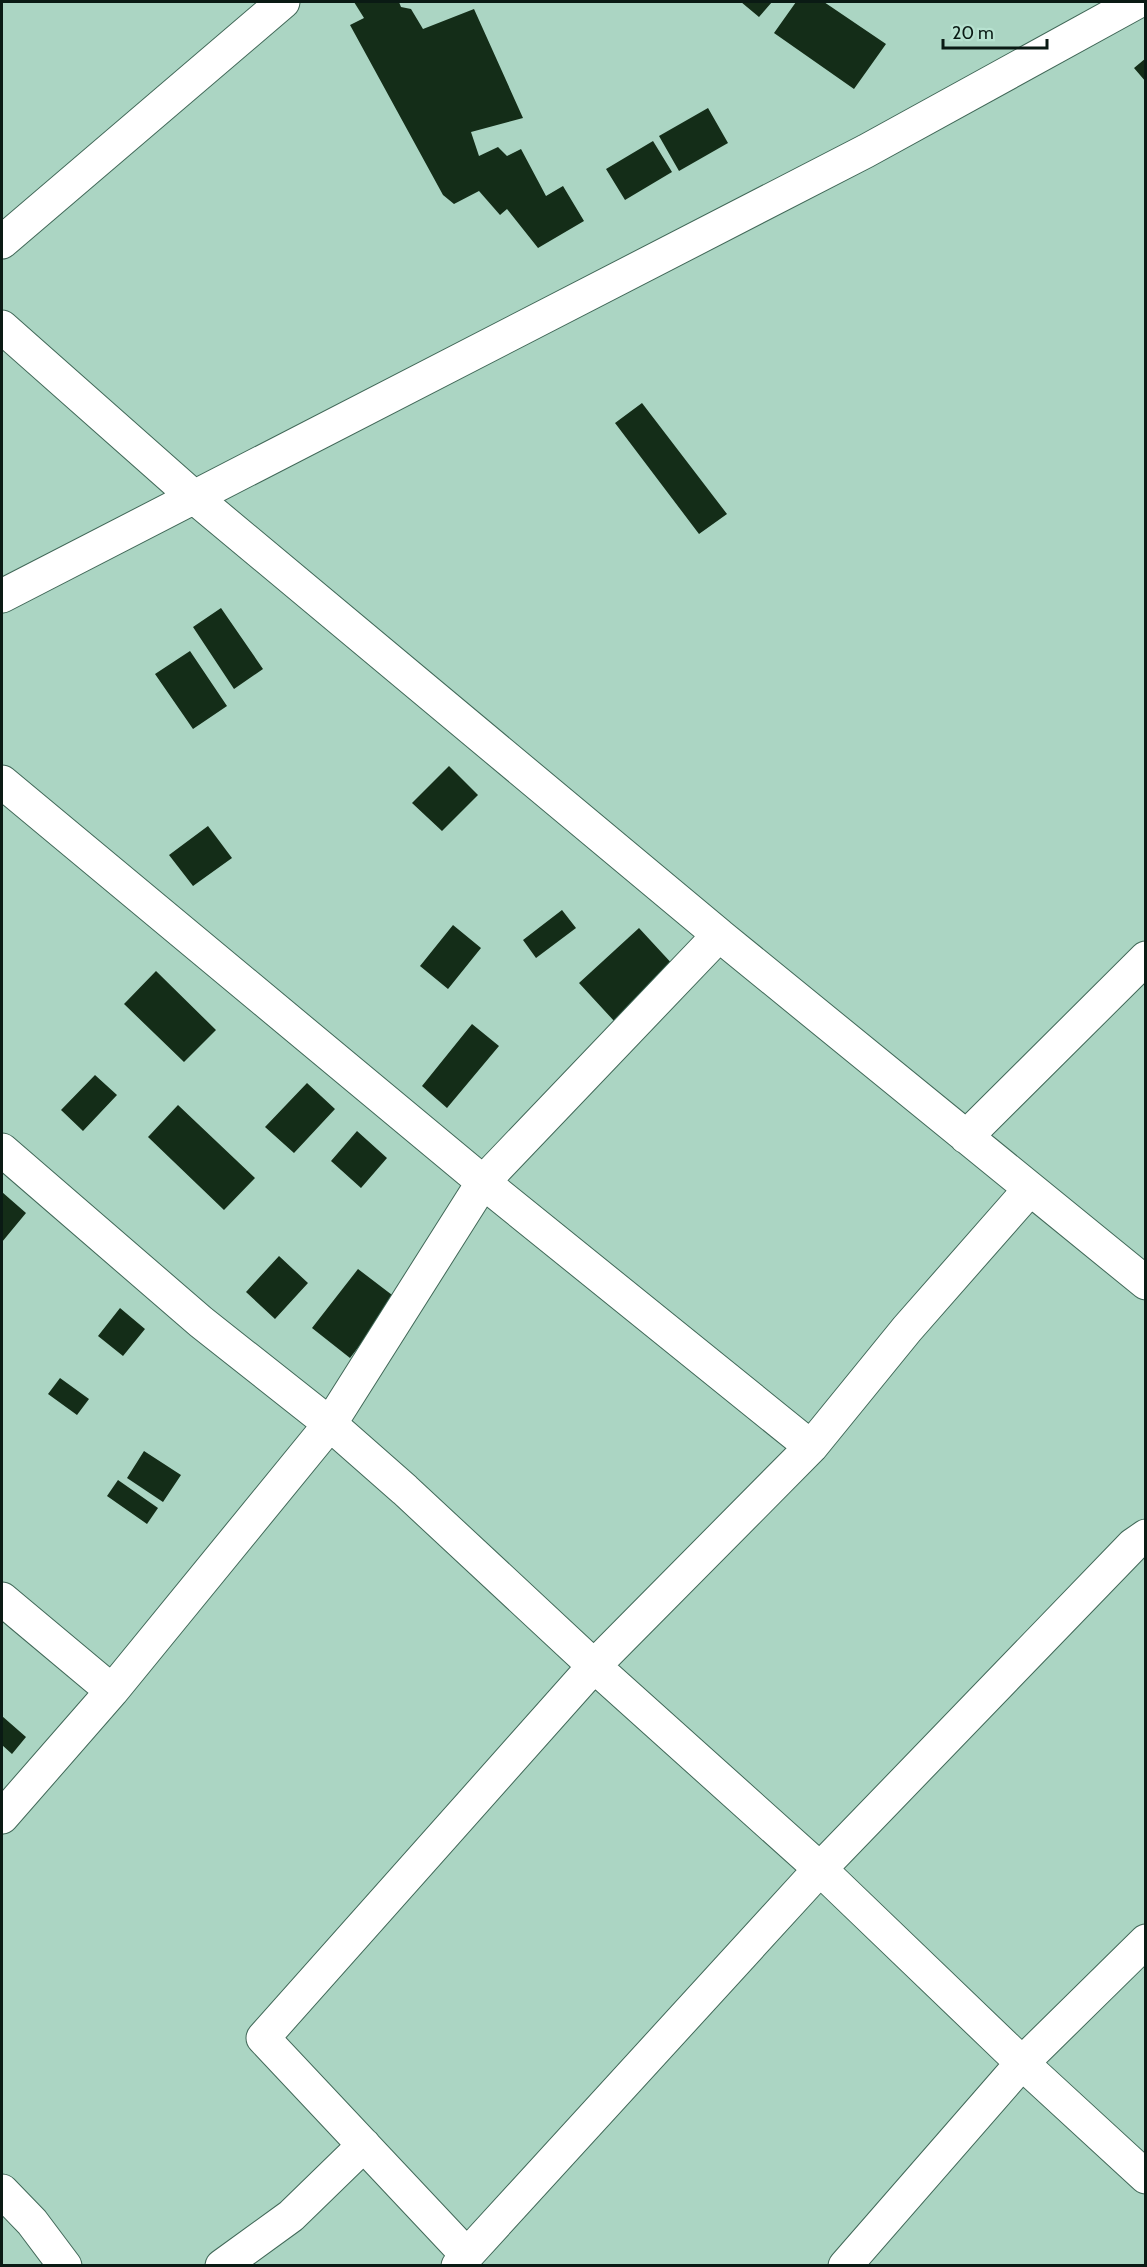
<svg xmlns="http://www.w3.org/2000/svg" width="1147" height="2267" viewBox="0 0 1147 2267" font-family="Cabin,sans-serif">
	<style>
		.building { fill: #142d18 }
		.lines { fill: none; stroke-linecap: round; stroke-linejoin: round }
		.minor-casing { stroke: #416858; stroke-width: 35 }
		.minor { stroke: #fff; stroke-width: 33 }
	</style>
	<rect width="100%" height="100%" fill="#abd5c3"/>
	<path class="building" d="M354,2H399L401,7L411,9L423,29L474,9L523,118L471,132L479,156L498,147L507,156L521,149L546,196L563,186L584,221L538,248L507,209L500,215L479,191L454,204L443,195L350,25L364,18Z
		M741,2H772L759,17Z
		M796,2H824L886,44L854,89L774,33Z
		M1146,58V82L1134,68Z
		M708,108L728,143L679,171L659,136Z
		M653,141L672,172L625,200L606,169Z
		M642,403L727,514L699,534L615,423Z
		M221,608L263,669L234,689L193,627Z
		M190,651L227,706L193,729L155,674Z
		M449,766L478,795L442,831L412,803Z
		M208,826L232,858L193,886L169,855Z
		M562,910L576,928L536,958L523,940Z
		M453,925L481,948L448,989L420,966Z
		M639,928L675,967L615,1022L579,983Z
		M156,971L216,1030L184,1062L124,1004Z
		M472,1024L499,1046L447,1108L422,1086Z
		M95,1075L117,1095L83,1131L61,1110Z
		M307,1083L335,1109L294,1153L265,1127Z
		M178,1105L255,1178L224,1210L148,1137Z
		M357,1131L387,1158L361,1188L331,1161Z
		M2,1192L26,1213L2,1242Z
		M279,1256L308,1283L275,1319L246,1292Z
		M358,1269L396,1298L350,1358L312,1328Z
		M120,1308L145,1329L123,1356L98,1336Z
		M60,1378L89,1399L77,1415L48,1394Z
		M144,1451L181,1475L163,1502L127,1478Z
		M118,1480L158,1508L147,1524L107,1496Z
		M2,1716L26,1737L12,1754L2,1745Z"/>
	<g class="lines">
		<defs>
			<path id="minor" d="M2,242L283,2
				M2,327L194,497L719,935L483,1182L330,1424L112,1691L2,1817
				M2,596L866,151L1137,2
				M2,782L483,1182L811,1447
				M719,935L1146,1283
				M966,1137L1146,958
				M2,1150L201,1322L330,1424L405,1490L594,1666L820,1869L1022,2063L1146,2177
				M2,1599L112,1691
				M2,2191L32,2222L65,2266
				M467,2255L820,1869L1133,1545L1146,1536
				M222,2266L291,2216L364,2145
				M458,2266L467,2255L263,2038L594,1666L811,1447L907,1329L1030,1189
				M845,2266L1022,2063L1146,1941"/>
		</defs>
		<use href="#minor" class="minor-casing"/>
		<use href="#minor" class="minor"/>
	</g>
	<rect width="1147" height="2267" fill="none" stroke="#0a1a14" stroke-width="6"/>
	<path d="M943 39v9h104v-9" fill="none" stroke="#0a1a14" stroke-width="3"/>
	<text x="952" y="39" font-size="18" fill="#0a1a14" stroke="#b7e2d0" stroke-width="4.5" paint-order="stroke">20 m</text>
</svg>
